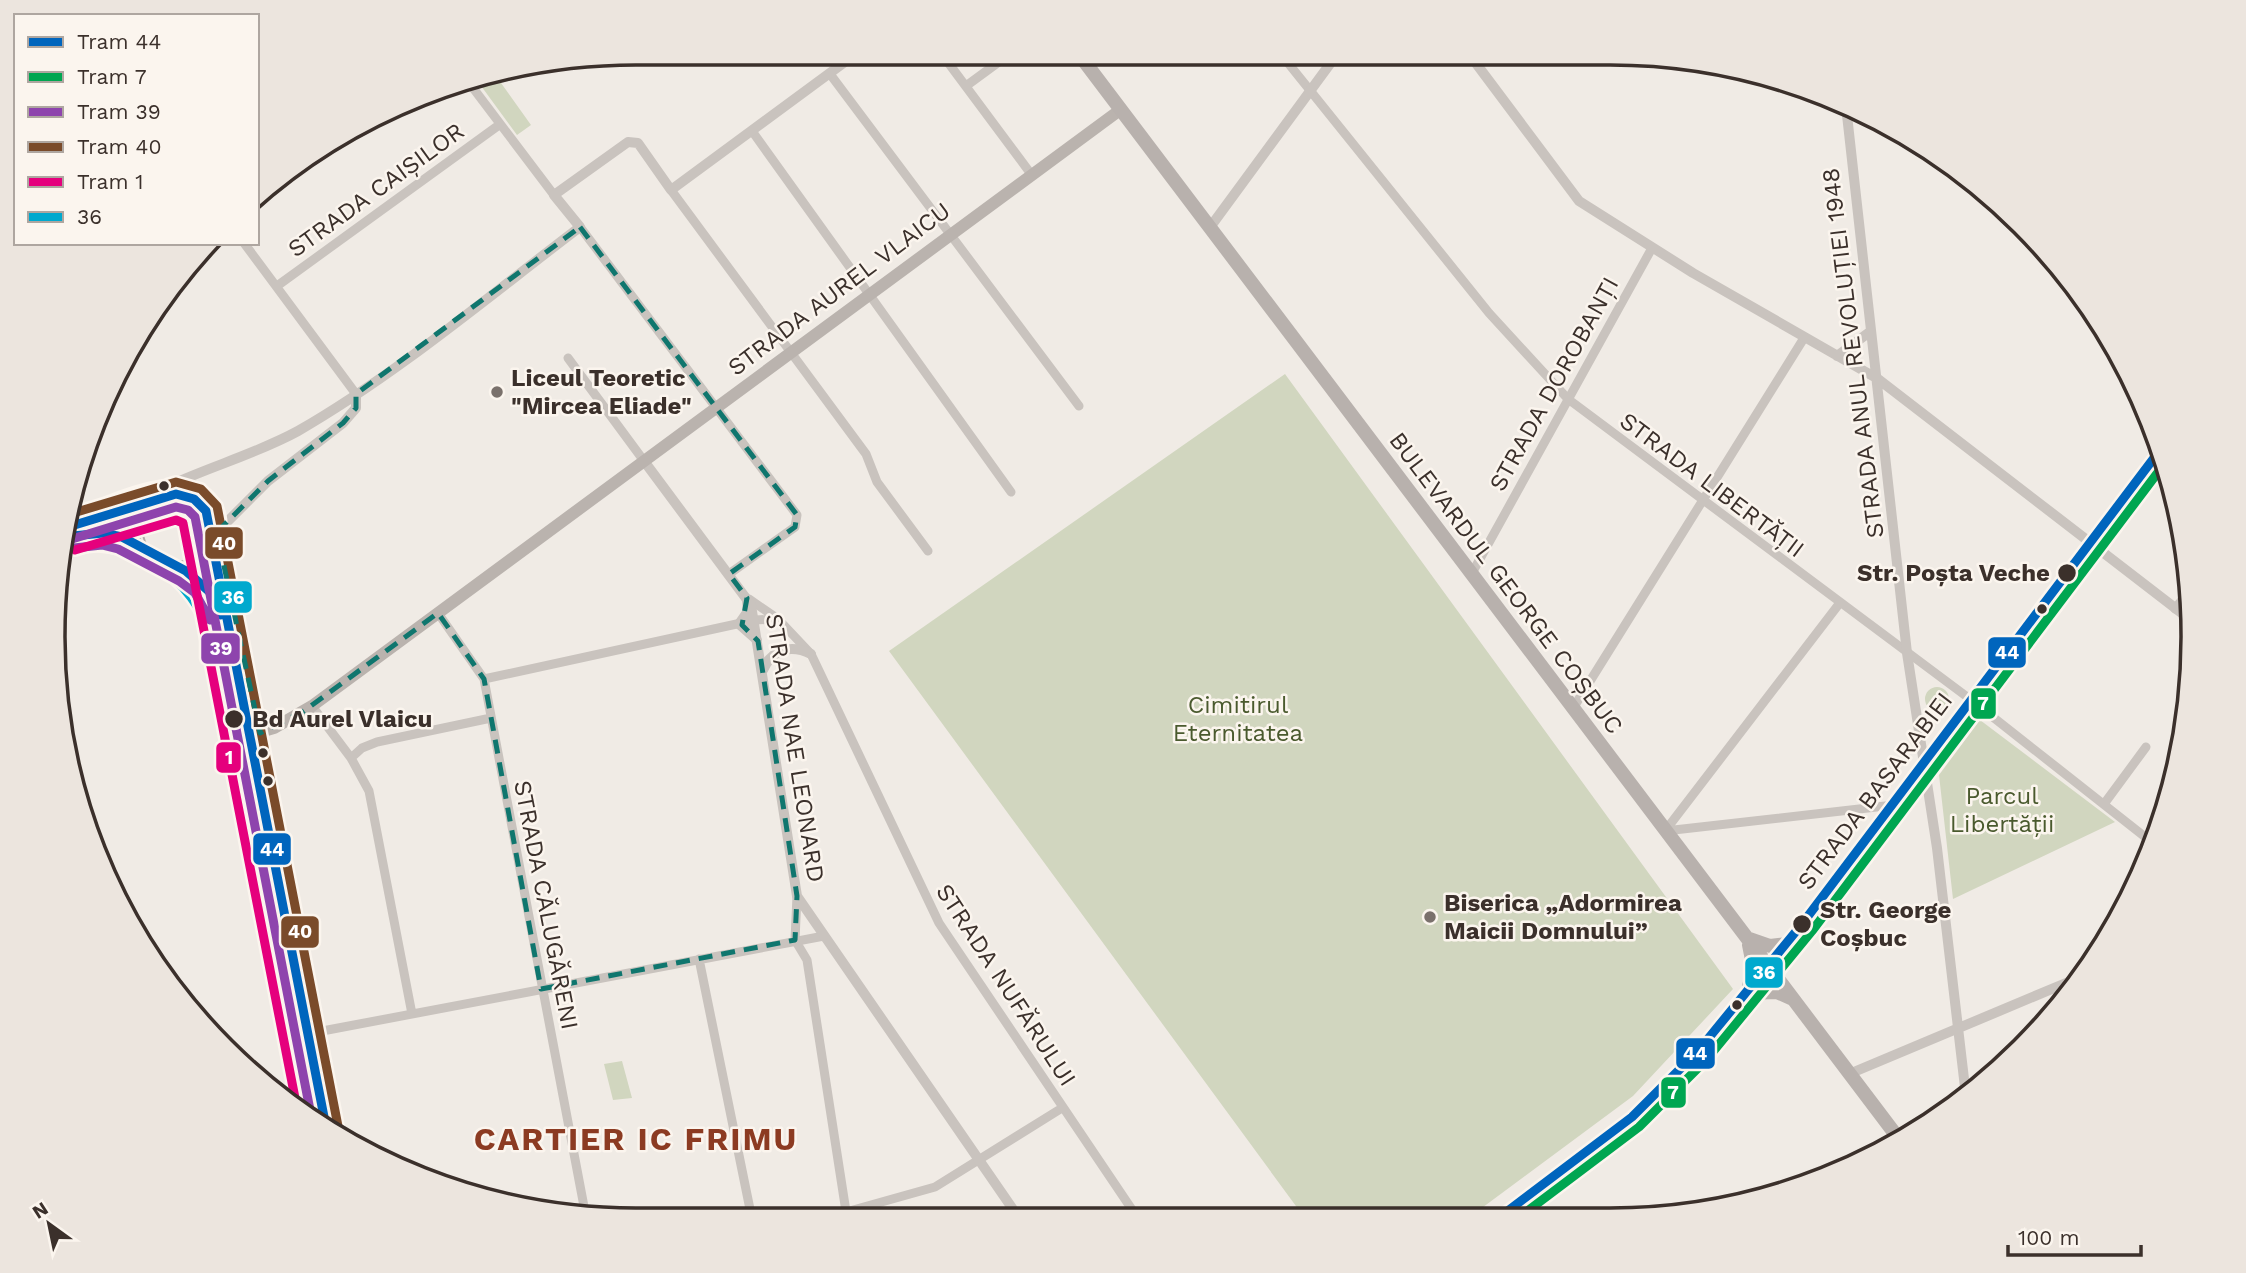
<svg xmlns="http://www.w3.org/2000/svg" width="2246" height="1273" viewBox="0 0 2246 1273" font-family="'Work Sans',sans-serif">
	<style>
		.green { fill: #d1d6bf }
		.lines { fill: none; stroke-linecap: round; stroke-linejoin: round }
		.minor { stroke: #c9c3be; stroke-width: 9 }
		.tertiary { stroke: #c9c3be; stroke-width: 10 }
		.secondary { stroke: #bab3ae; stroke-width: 12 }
		.primary { stroke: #b8b1ad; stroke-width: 14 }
		.tram { stroke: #b1aca8; stroke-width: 2 }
		.bus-1-casing { stroke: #fbf5ee; stroke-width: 14 }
		.bus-1 { stroke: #00a9ce; stroke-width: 9 }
		.tram-1-casing { stroke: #fbf5ee; stroke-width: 14 }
		.tram-2-casing { stroke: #fbf5ee; stroke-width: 14 }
		.tram-3-casing { stroke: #fbf5ee; stroke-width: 14 }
		.tram-4-casing { stroke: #fbf5ee; stroke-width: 14 }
		.tram-5-casing { stroke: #fbf5ee; stroke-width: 14 }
		.tram-1 { stroke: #0065bd; stroke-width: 9 }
		.tram-2 { stroke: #00a651; stroke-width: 9 }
		.tram-3 { stroke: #8e44ad; stroke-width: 9 }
		.tram-4 { stroke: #7a4b2a; stroke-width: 9 }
		.tram-5 { stroke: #e5007d; stroke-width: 9 }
		.marked { fill: none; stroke: #0f766e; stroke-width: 5; stroke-dasharray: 14 9; stroke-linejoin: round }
		.poi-dot { fill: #7a716c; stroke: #fbf5ee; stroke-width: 2.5 }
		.bus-dot { fill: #3b302b; stroke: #fbf5ee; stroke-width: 2.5 }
		.labels { text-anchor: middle; stroke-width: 5; stroke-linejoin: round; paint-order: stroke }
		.street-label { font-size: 24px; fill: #3b302b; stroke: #fbf5ee }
		.poi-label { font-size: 24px; font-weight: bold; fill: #3b302b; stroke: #fbf5ee; text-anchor: start }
		.stop-label { font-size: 24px; font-weight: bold; fill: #3b302b; stroke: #fbf5ee; text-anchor: start }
		.park-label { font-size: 24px; fill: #4a5a2e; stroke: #fbf5ee }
		.district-label { font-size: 32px; font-weight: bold; letter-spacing: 2px; fill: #8c3b22; stroke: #fbf5ee }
		.rim { fill: none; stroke: #3b302b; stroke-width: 3.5 }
		.line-badge { stroke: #fbf5ee; stroke-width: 2.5 }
		.badge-label { font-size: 19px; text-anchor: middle; font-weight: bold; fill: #fff }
	</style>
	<rect width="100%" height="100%" fill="#f0ebe5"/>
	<path class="green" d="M496,76L531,125L517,135L476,79Z
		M1285,374L1733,989L1633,1096L1471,1216L1304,1217L889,651Z
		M1925 699a12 12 0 1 1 24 0a12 12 0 1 1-24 0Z
		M1980,720L2115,822L1953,899L1939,775Z
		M622,1061L632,1098L613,1100L604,1064Z"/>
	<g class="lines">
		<path class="minor" d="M941,53L1031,174
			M1280,53L1489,313L1568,399L1970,699L2154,844
			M830,74L1079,406
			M467,80L554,195
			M966,86L1011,53
			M752,131L1011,492
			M671,190L866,454L877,482L928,551
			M580,227L797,515L795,527L729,574
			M244,243L356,394
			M277,286L499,125
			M568,358L644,461
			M1471,575L1652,248
			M749,599L778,619L811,654L939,923L1137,1217
			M2175,609L2191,588
			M438,613L484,679L586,1217
			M484,679L755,620L778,619
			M312,706L351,758L369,791L412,1014
			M1572,710L1804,338
			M351,758L362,748L377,742L491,718
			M2104,804L2146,747
			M1665,831L1839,604
			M1665,831L1894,805
			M797,896L795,940L807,960L847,1218
			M699,959L752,1219
			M317,1032L824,936
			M846,1212L935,1187L1062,1108"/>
		<path class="tertiary" d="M1469,54L1579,201L1693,273L1878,379L2192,621
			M1846,106L1907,653L1937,848L1966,1096
			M1211,226L1338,53
			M1837,356L1871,331
			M644,461L751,605L797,896L1019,1218
			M175,483C215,465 260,452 298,431C397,374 489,296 580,227L554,195L628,142L638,143L671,190L857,53
			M222,527L268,481L343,423L356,408V394
			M747,601L748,611L739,624L757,640
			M763,670C772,649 791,644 811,654
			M1849,1074L2078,978"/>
		<path class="secondary" d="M133 527a44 44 0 1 1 88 0a44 44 0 1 1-88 0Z
			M69,518L147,493
			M219,543L228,571L337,1136
			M66,546C95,539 116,543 142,555
			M166,571C201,602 214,629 227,674L313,1116
			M239,738L274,728L312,706L1120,110"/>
		<path class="primary" d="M1078,53L1899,1139
			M1747,938L1770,946L1788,944
			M1749,945L1753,965L1748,993L1777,992L1793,999
			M1504,1216L1634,1118L1699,1052L1807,920L2161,451"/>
		<path class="tram" d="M153,554C138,537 139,518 154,501
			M168,562C190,564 203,553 211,533"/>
		<defs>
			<path id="bus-1" d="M69,518C107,504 192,458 217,508C224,521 218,533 220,545C221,554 225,563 228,571L337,1136
				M66,546C160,537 206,596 228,680
				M1504,1216L1634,1118L1699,1052L1807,920L2161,451"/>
		</defs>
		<use href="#bus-1" class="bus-1-casing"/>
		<use href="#bus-1" class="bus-1"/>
		<defs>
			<path id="tram-1" d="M68,527L176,494L194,499L206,511L326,1127
				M73,536L103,533L122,537L186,571L211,593L221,615
				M1501,1216L1632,1117L1698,1051L1802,924L2160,450"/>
			<path id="tram-2" d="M1521,1216L1639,1127L1707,1059L1812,931L2165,463"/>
			<path id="tram-3" d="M72,539L176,507L188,510L195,517L311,1115
				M74,548L102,545L118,549L179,581L195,593L210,620"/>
			<path id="tram-4" d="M70,514L176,482L201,489L217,506L338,1126"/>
			<path id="tram-5" d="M75,550L176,520L183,523L296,1103"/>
		</defs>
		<use href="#tram-1" class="tram-1-casing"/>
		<use href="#tram-2" class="tram-2-casing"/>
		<use href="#tram-3" class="tram-3-casing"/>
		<use href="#tram-4" class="tram-4-casing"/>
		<use href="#tram-5" class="tram-5-casing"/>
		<use href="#tram-1" class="tram-1"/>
		<use href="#tram-2" class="tram-2"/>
		<use href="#tram-3" class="tram-3"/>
		<use href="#tram-4" class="tram-4"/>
		<use href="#tram-5" class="tram-5"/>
	</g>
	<path class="marked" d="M580,227L797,515L795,527L729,574L747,598L742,625L758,641L797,896L795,940L541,989L484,679L438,613L304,711L260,733L219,543L222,527L268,481L343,423L356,408V394Z"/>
	<g class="poi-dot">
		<circle cx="497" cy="392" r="7"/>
		<circle cx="1430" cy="917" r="7"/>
	</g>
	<g class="bus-dot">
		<circle cx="164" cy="486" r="6"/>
		<circle cx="2067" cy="573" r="10"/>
		<circle cx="2042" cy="609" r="6"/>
		<circle cx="234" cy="719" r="10"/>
		<circle cx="263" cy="753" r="6"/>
		<circle cx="268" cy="781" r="6"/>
		<circle cx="1802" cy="924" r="10"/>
		<circle cx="1737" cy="1005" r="6"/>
	</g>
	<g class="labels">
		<g class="street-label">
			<text transform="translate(376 190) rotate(-36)" y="8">STRADA CAIȘILOR</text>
			<text transform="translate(839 289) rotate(-37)" y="8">STRADA AUREL VLAICU</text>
			<text transform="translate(1853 353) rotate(-97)" y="8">STRADA ANUL REVOLUȚIEI 1948</text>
			<text transform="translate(1554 384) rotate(-61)" y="8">STRADA DOROBANȚI</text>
			<text transform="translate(1712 485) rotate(37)" y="8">STRADA LIBERTĂȚII</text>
			<text transform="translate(1506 583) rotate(53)" y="8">BULEVARDUL GEORGE COȘBUC</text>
			<text transform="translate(795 748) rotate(81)" y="8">STRADA NAE LEONARD</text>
			<text transform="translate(1875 791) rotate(-53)" y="8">STRADA BASARABIEI</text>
			<text transform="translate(546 905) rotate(79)" y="8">STRADA CĂLUGĂRENI</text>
			<text transform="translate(1006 985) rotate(57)" y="8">STRADA NUFĂRULUI</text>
		</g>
		<g class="poi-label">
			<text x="511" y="386">Liceul Teoretic<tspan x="511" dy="28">"Mircea Eliade"</tspan></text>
			<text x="1444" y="911">Biserica „Adormirea<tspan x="1444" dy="28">Maicii Domnului”</tspan></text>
		</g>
		<g class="stop-label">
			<text x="2050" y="581" text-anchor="end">Str. Poșta Veche</text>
			<text x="252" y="727">Bd Aurel Vlaicu</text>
			<text x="1820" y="918">Str. George<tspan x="1820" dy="28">Coșbuc</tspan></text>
		</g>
		<g class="park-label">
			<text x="1238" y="713">Cimitirul<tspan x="1238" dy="28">Eternitatea</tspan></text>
			<text x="2002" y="804">Parcul<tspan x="2002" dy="28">Libertății</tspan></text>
		</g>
		<g class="district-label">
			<text x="636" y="1150">CARTIER IC FRIMU</text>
		</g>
	</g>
	<path d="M0 0H2246V1273H0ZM636 65H1610A571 571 0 0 1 2181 636V637A571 571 0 0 1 1610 1208H636A571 571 0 0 1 65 637V636A571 571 0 0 1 636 65Z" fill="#ece5de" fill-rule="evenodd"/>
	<path class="rim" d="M636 65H1610A571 571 0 0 1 2181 636V637A571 571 0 0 1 1610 1208H636A571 571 0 0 1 65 637V636A571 571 0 0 1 636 65Z"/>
	<g class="line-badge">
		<rect x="204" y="526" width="40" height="34" rx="7" fill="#7a4b2a"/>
		<rect x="213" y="580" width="40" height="34" rx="7" fill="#00a9ce"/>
		<rect x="200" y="632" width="41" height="33" rx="7" fill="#8e44ad"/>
		<rect x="1987" y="636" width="40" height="33" rx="7" fill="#0065bd"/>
		<rect x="1970" y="687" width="27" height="33" rx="7" fill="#00a651"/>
		<rect x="215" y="741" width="27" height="33" rx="7" fill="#e5007d"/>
		<rect x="252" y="832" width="40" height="34" rx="7" fill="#0065bd"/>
		<rect x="280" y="915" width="40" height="34" rx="7" fill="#7a4b2a"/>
		<rect x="1744" y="956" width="40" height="33" rx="7" fill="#00a9ce"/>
		<rect x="1675" y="1037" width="41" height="33" rx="7" fill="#0065bd"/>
		<rect x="1660" y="1076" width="27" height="33" rx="7" fill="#00a651"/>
	</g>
	<g class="badge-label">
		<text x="224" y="550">40</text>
		<text x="233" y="604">36</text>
		<text x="221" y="655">39</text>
		<text x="2007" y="659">44</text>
		<text x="1983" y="710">7</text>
		<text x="229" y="764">1</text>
		<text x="272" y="856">44</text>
		<text x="300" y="938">40</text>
		<text x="1764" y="979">36</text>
		<text x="1695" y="1060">44</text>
		<text x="1673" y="1099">7</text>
	</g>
	<rect x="14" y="14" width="245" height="231" fill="#fbf5ee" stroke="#aea6a0" stroke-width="2"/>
	<rect x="28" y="37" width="35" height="10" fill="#0065bd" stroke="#aea6a0" stroke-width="2"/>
	<text x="77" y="49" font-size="21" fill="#3b302b">Tram 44</text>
	<rect x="28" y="72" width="35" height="10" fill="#00a651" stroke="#aea6a0" stroke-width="2"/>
	<text x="77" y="84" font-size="21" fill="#3b302b">Tram 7</text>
	<rect x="28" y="107" width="35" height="10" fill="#8e44ad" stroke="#aea6a0" stroke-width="2"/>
	<text x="77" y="119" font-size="21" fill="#3b302b">Tram 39</text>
	<rect x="28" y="142" width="35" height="10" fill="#7a4b2a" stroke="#aea6a0" stroke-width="2"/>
	<text x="77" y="154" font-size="21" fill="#3b302b">Tram 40</text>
	<rect x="28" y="177" width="35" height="10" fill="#e5007d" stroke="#aea6a0" stroke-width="2"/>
	<text x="77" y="189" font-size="21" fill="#3b302b">Tram 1</text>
	<rect x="28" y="212" width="35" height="10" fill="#00a9ce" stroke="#aea6a0" stroke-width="2"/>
	<text x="77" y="224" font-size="21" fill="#3b302b">36</text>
	<g transform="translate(49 1224) rotate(327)" stroke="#fbf5ee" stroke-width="5" paint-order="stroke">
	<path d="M0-5L12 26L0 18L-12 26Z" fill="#3b302b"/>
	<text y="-10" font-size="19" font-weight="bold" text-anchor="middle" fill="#3b302b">N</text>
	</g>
	<path d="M2008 1245v10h133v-10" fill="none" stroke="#3b302b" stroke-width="3.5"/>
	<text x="2018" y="1245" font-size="21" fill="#3b302b" stroke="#fbf5ee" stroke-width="5" paint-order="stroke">100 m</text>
</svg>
